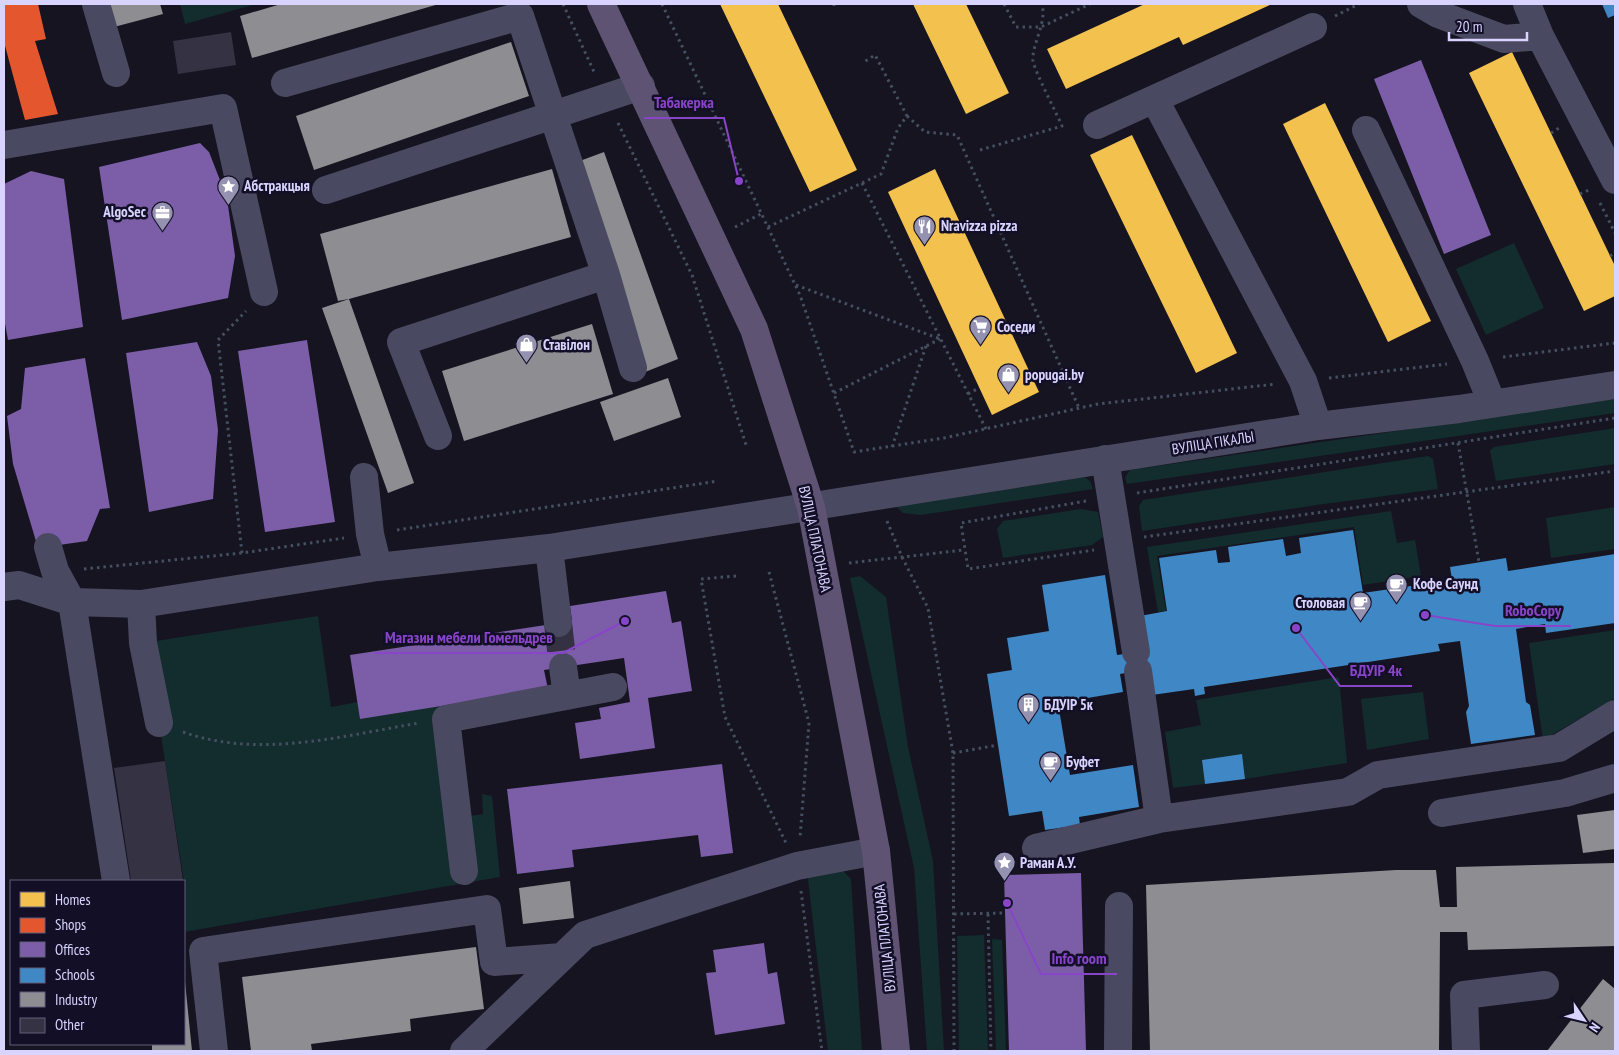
<svg xmlns="http://www.w3.org/2000/svg" width="1619" height="1055" viewBox="0 0 1619 1055" font-family="'PT Sans Narrow',sans-serif">
	<style>
		.green { fill: #132c2d }
		.homes { fill: #f2c14e }
		.shops { fill: #e4572e }
		.offices { fill: #7b5ea7 }
		.schools { fill: #3f88c5 }
		.industry { fill: #8d8d92 }
		.building { fill: #343243 }
		.lines { fill: none; stroke-linecap: round; stroke-linejoin: round }
		.minor-tunnel { stroke: #333142; stroke-width: 28; stroke-dasharray: 28 14; stroke-linecap: butt }
		.path { stroke: #44505f; stroke-width: 3; stroke-dasharray: 2.5 4; stroke-linecap: butt }
		.minor { stroke: #4a4962; stroke-width: 28 }
		.major { stroke: #5e5373; stroke-width: 28 }
		.labels { text-anchor: middle; stroke-width: 5; stroke-linejoin: round; paint-order: stroke }
		.poi-label { font-size: 15px; font-weight: bold; fill: #d9d4ff; stroke: #130f26; text-anchor: start }
		.street-label { font-size: 15px; fill: #d9d4ff; stroke: #130f26 }
		.leader { fill: none; stroke: #8945c9; stroke-width: 2 }
		.callout-dot { fill: #8945c9; stroke: #130f26; stroke-width: 2 }
		.callout-label { font-size: 16px; text-anchor: middle; font-weight: bold; fill: #8945c9; stroke: #130f26; stroke-width: 5; stroke-linejoin: round; paint-order: stroke }
	</style>
	<rect width="100%" height="100%" fill="#161421"/>
	<path class="green" d="M180,4H256L185,24Z
		M1514,243L1544,308L1486,335L1456,269Z
		M1615,399V413L1127,484L1125,477L1130,470Z
		M1615,428V464L1496,481L1490,451L1494,447Z
		M1428,456L1433,459L1438,489L1324,504L1142,531L1139,506L1143,500Z
		M1085,477L1090,481L1093,489L921,515L903,513L895,505Z
		M1615,507V549L1551,558L1546,518Z
		M1081,509L1098,512L1103,537L1092,545L1003,558L997,529L1003,521Z
		M1391,511L1397,543L1415,540L1421,576L1363,585L1354,527L1157,556L1166,611L1158,612L1147,547Z
		M860,576L886,597L908,747L933,861L944,1051H927L914,868L850,578Z
		M318,616L331,707L358,702L445,705L458,818L483,814L482,794L492,796L500,877L184,932V881L159,723L143,643Z
		M1615,630V698L1543,740L1529,643Z
		M1339,677L1347,763L1245,779L1242,754L1202,760L1205,784L1173,788L1165,732L1201,725L1196,700Z
		M1423,692L1429,739L1367,750L1361,699Z
		M842,870L851,879L862,1051H828L807,871Z
		M984,935L988,1051H959L957,936Z
		M992,939L1002,940L1006,1051H996Z"/>
	<path class="homes" d="M720,4H778L857,170L810,192Z
		M913,4H966L1009,93L966,114Z
		M1145,4H1272L1183,45L1179,37L1066,89L1047,49Z
		M1512,52L1615,266V296L1584,311L1469,73Z
		M1325,103L1431,321L1388,342L1283,124Z
		M1132,135L1237,353L1196,373L1090,155Z
		M935,169L1039,392L992,415L888,192Z"/>
	<path class="shops" d="M4,4H38L46,39L35,41L58,114L25,120L4,42Z"/>
	<path class="offices" d="M1421,60L1491,235L1444,254L1374,79Z
		M200,143L209,152L227,198L235,256L228,298L122,320L99,167Z
		M31,171L64,179L83,327L8,340L4,318V184Z
		M307,340L335,522L265,532L238,351Z
		M197,342L211,376L218,430L213,499L149,512L126,353Z
		M85,358L110,508L100,509L87,541L38,548L13,464L7,416L21,409L25,368Z
		M666,591L672,623L681,621L692,691L648,698L655,748L580,759L575,723L601,719L599,708L630,702L624,658L544,670L548,689L360,719L350,655L572,621L570,606Z
		M722,764L733,853L701,857L698,835L572,850L574,867L517,874L507,789Z
		M1081,873L1086,1051H1009L1004,875Z
		M764,943L768,974L777,972L785,1024L715,1035L706,973L716,972L713,950Z"/>
	<path class="schools" d="M1602,4H1615V15L1608,18Z
		M1353,530L1363,593L1452,580L1450,567L1506,558L1508,571L1615,554V623L1546,633L1545,624L1516,629L1526,702L1530,705L1535,735L1471,744L1466,712L1469,706L1460,641L1438,644L1440,651L1204,687L1205,694L1195,696L1194,689L1152,695L1148,669L1120,674L1123,692L1058,703L1070,775L1133,765L1139,807L1079,817L1080,825L1045,830L1042,811L1009,816L987,674L1012,670L1007,638L1049,631L1042,585L1105,575L1117,655L1145,651L1140,616L1167,611L1159,558L1216,550L1218,563L1230,562L1228,547L1283,539L1286,556L1301,553L1299,538Z
		M1242,754L1245,779L1205,784L1202,760Z"/>
	<path class="industry" d="M108,4H160L163,14L114,27Z
		M281,4H439L252,58L240,16Z
		M511,42L529,96L314,170L296,116Z
		M604,152L678,359L645,372L577,162Z
		M552,169L571,237L349,299L414,483L388,493L322,308L349,299L338,301L320,234Z
		M592,324L613,394L464,441L442,371Z
		M668,378L681,417L614,441L600,402Z
		M1615,810V849L1583,853L1577,815Z
		M1615,863V946L1468,950L1467,932H1440L1439,1051H1150L1146,885L1396,870H1436L1440,907H1457L1456,867Z
		M570,881L574,918L523,924L519,888Z
		M476,947L484,1009L410,1019L411,1031L311,1044L312,1051H251L242,977Z
		M184,972L192,1051H152V1044H184Z
		M1603,979L1615,989V1051H1547Z"/>
	<path class="building" d="M231,32L236,65L178,74L173,41Z
		M165,761L183,880L131,881L114,768Z"/>
	<g class="lines">
		<path class="minor-tunnel" d="M558,623L563,667"/>
		<path class="path" d="M563,4L595,74
			M662,4L800,295L854,452L944,438L1098,404L1276,384
			M1004,4L1016,27H1041L1090,4
			M834,6V4
			M1335,16L1359,4
			M907,116L925,132L957,135L1079,408
			M618,123L692,275L747,448
			M1551,133L1559,128
			M980,150L1062,126C1056,112 1035,72 1033,61C1031,46 1049,18 1041,4
			M862,183L986,429
			M1580,194L1591,189
			M1600,203L1615,233
			M735,227L761,214
			M768,227L881,174L898,128L907,116L875,55L864,62
			M1610,256L1615,253
			M796,285L940,339
			M1503,357L1615,343
			M1329,378L1447,364
			M834,393L940,339
			M968,394L979,388
			M1458,443L1479,562
			M892,447L926,346
			M1137,493L1615,418
			M1086,501L961,523L968,569L1094,550
			M887,521L902,557L928,608L953,753L954,1051
			M397,530L718,481
			M1144,537L1615,471
			M242,553L218,340L246,311
			M849,563L964,550
			M84,569L242,553L344,538
			M769,572L809,723L800,838
			M736,576L701,579L725,717L786,843
			M183,732C259,759 342,736 419,723
			M953,753L998,745
			M801,891L822,1051
			M954,914L1005,913
			M988,914L991,1051"/>
		<path class="minor" d="M96,4L116,73
			M1421,4L1438,14L1504,39L1540,36L1615,180
			M1527,4L1540,36
			M285,83L520,16L606,275L401,342L438,436
			M1155,100L1303,381L1318,426
			M1097,125L1313,27
			M1366,130L1475,361L1492,403
			M4,145L223,108L264,292
			M326,190L641,86
			M606,275L633,368
			M1105,459L1136,652
			M364,477L370,534L378,567
			M48,547L55,571L72,602L116,881
			M549,548L558,623
			M4,587L19,585L72,602L141,604L378,567L549,548L1318,426L1459,409L1615,385
			M141,604L143,643L159,723
			M563,667L567,696
			M1138,671L1159,819
			M1442,813L1565,793L1615,778
			M1036,848L1159,819L1348,792L1378,775L1559,748L1615,714
			M464,871L446,719L613,687
			M214,1051L203,951L487,909L494,962L562,957
			M464,1051L585,935L797,866L876,851
			M1118,1051L1119,906
			M1466,1051L1464,995L1545,985"/>
		<path class="major" d="M601,4L754,329L811,507L876,851L896,1051"/>
	</g>
	<defs>
		<symbol id="sight-pin" viewBox="-11 -11 22 30"><path d="M0 17L-7.5 6A9.5 9.5 0 1 1 7.5 6Z" fill="#9591b1" stroke="#130f26"/><path d="M0-6L1.8-2.2L6-1.7L2.9 1.2L3.7 5.4L0 3.3L-3.7 5.4L-2.9 1.2L-6-1.7L-1.8-2.2Z" fill="#fff"/></symbol>
		<symbol id="office-pin" viewBox="-11 -11 22 30"><path d="M0 17L-7.5 6A9.5 9.5 0 1 1 7.5 6Z" fill="#9591b1" stroke="#130f26"/><path d="M-6-3h4V-5.5h4V-3h4V5H-6ZM-1-4.5V-3h2v-1.5ZM-6 0V1H6V0Z" fill="#fff"/></symbol>
		<symbol id="restaurant-pin" viewBox="-11 -11 22 30"><path d="M0 17L-7.5 6A9.5 9.5 0 1 1 7.5 6Z" fill="#9591b1" stroke="#130f26"/><path d="M-5-6h1v4h1v-4h1v4h1v-4h1v5L-1.5 .5V6h-2V.5L-5-1ZM5-6V6H3V1.5H1.5Q1.5-4 5-6Z" fill="#fff"/></symbol>
		<symbol id="supermarket-pin" viewBox="-11 -11 22 30"><path d="M0 17L-7.5 6A9.5 9.5 0 1 1 7.5 6Z" fill="#9591b1" stroke="#130f26"/><path d="M-6-5.5h2.5l.6 2H6L4.5 2H-2.5L-4.4-4H-6ZM-1.5 3.2a1.3 1.3 0 1 0 .1 0ZM3 3.2a1.3 1.3 0 1 0 .1 0Z" fill="#fff"/></symbol>
		<symbol id="shop-pin" viewBox="-11 -11 22 30"><path d="M0 17L-7.5 6A9.5 9.5 0 1 1 7.5 6Z" fill="#9591b1" stroke="#130f26"/><path d="M-5-2.5h2.3a2.7 3.5 0 0 1 5.4 0H5L5.5 6h-11ZM-1.5-2.5h3a1.5 2.3 0 0 0-3 0Z" fill="#fff"/></symbol>
		<symbol id="cafe-pin" viewBox="-11 -11 22 30"><path d="M0 17L-7.5 6A9.5 9.5 0 1 1 7.5 6Z" fill="#9591b1" stroke="#130f26"/><path d="M-5.5-4.5H6V0H3Q3 3.5 0 3.5H-2.5Q-5.5 3.5-5.5 0ZM3-3.2v2h1.7v-2ZM-6 4.5H4V6H-6Z" fill="#fff"/></symbol>
		<symbol id="building-pin" viewBox="-11 -11 22 30"><path d="M0 17L-7.5 6A9.5 9.5 0 1 1 7.5 6Z" fill="#9591b1" stroke="#130f26"/><path d="M-4-6H4V6H1V3H-1V6H-4ZM-2.5-4.3h1.7v1.8h-1.7ZM.8-4.3h1.7v1.8H.8ZM-2.5-1h1.7V.8h-1.7ZM.8-1h1.7V.8H.8Z" fill="#fff"/></symbol>
	</defs>
	<g fill-rule="evenodd">
		<use href="#sight-pin" x="216" y="174" width="25" height="34"/>
		<use href="#office-pin" x="150" y="200" width="25" height="34"/>
		<use href="#restaurant-pin" x="912" y="214" width="25" height="34"/>
		<use href="#supermarket-pin" x="968" y="314" width="25" height="34"/>
		<use href="#shop-pin" x="514" y="332" width="25" height="34"/>
		<use href="#shop-pin" x="996" y="362" width="25" height="34"/>
		<use href="#cafe-pin" x="1384" y="572" width="25" height="34"/>
		<use href="#cafe-pin" x="1348" y="590" width="25" height="34"/>
		<use href="#building-pin" x="1016" y="692" width="25" height="34"/>
		<use href="#cafe-pin" x="1038" y="750" width="25" height="34"/>
		<use href="#sight-pin" x="992" y="850" width="25" height="34"/>
	</g>
	<g class="labels">
		<g class="poi-label">
			<text x="244" y="191">Абстракцыя</text>
			<text x="146" y="217" text-anchor="end">AlgoSec</text>
			<text x="941" y="231">Nravizza pizza</text>
			<text x="997" y="332">Соседи</text>
			<text x="543" y="350">Ставілон</text>
			<text x="1025" y="380">popugai.by</text>
			<text x="1413" y="589">Кофе Саунд</text>
			<text x="1345" y="608" text-anchor="end">Столовая</text>
			<text x="1044" y="710">БДУІР 5к</text>
			<text x="1066" y="767">Буфет</text>
			<text x="1020" y="868">Раман А.У.</text>
		</g>
		<g class="street-label">
			<text transform="translate(1213 443) rotate(-9)" y="5">ВУЛІЦА ГІКАЛЫ</text>
			<text transform="translate(815 539) rotate(78)" y="5">ВУЛІЦА ПЛАТОНАВА</text>
			<text transform="translate(885 938) rotate(-96)" y="5">ВУЛІЦА ПЛАТОНАВА</text>
		</g>
	</g>
	<path class="leader" d="M739 181L724 118H644M1425 615L1495 626H1571M625 621L563 653H375M1296 628L1340 686H1412M1007 903L1041 974H1117"/>
	<g class="callout-dot">
		<circle cx="739" cy="181" r="5"/>
		<circle cx="1425" cy="615" r="5"/>
		<circle cx="625" cy="621" r="5"/>
		<circle cx="1296" cy="628" r="5"/>
		<circle cx="1007" cy="903" r="5"/>
	</g>
	<g class="callout-label">
		<text x="684" y="108">Табакерка</text>
		<text x="1533" y="616">RoboCopy</text>
		<text x="469" y="643">Магазин мебели Гомельдрев</text>
		<text x="1376" y="676">БДУІР 4к</text>
		<text x="1079" y="964">Info room</text>
	</g>
	<rect width="1619" height="1055" fill="none" stroke="#d9d4ff" stroke-width="10"/>
	<rect x="10" y="880" width="175" height="165" fill="#130f26" stroke="#625e7d"/>
	<rect x="20" y="892" width="25" height="15" fill="#f2c14e" stroke="#625e7d"/>
	<text x="55" y="905" font-size="15" fill="#d9d4ff">Homes</text>
	<rect x="20" y="918" width="25" height="15" fill="#e4572e" stroke="#625e7d"/>
	<text x="55" y="930" font-size="15" fill="#d9d4ff">Shops</text>
	<rect x="20" y="942" width="25" height="15" fill="#7b5ea7" stroke="#625e7d"/>
	<text x="55" y="955" font-size="15" fill="#d9d4ff">Offices</text>
	<rect x="20" y="968" width="25" height="15" fill="#3f88c5" stroke="#625e7d"/>
	<text x="55" y="980" font-size="15" fill="#d9d4ff">Schools</text>
	<rect x="20" y="992" width="25" height="15" fill="#8d8d92" stroke="#625e7d"/>
	<text x="55" y="1005" font-size="15" fill="#d9d4ff">Industry</text>
	<rect x="20" y="1018" width="25" height="15" fill="#343243" stroke="#625e7d"/>
	<text x="55" y="1030" font-size="15" fill="#d9d4ff">Other</text>
	<g transform="translate(1584 1020) rotate(125)" stroke="#130f26" stroke-width="4" paint-order="stroke">
	<path d="M0-4L9 19L0 12L-9 19Z" fill="#d9d4ff"/>
	<text y="-8" font-size="14" font-weight="bold" text-anchor="middle" fill="#d9d4ff">N</text>
	</g>
	<path d="M1449 32v8h78v-8" fill="none" stroke="#d9d4ff" stroke-width="2.5"/>
	<text x="1456" y="32" font-size="15" fill="#d9d4ff" stroke="#130f26" stroke-width="4" paint-order="stroke">20 m</text>
</svg>
